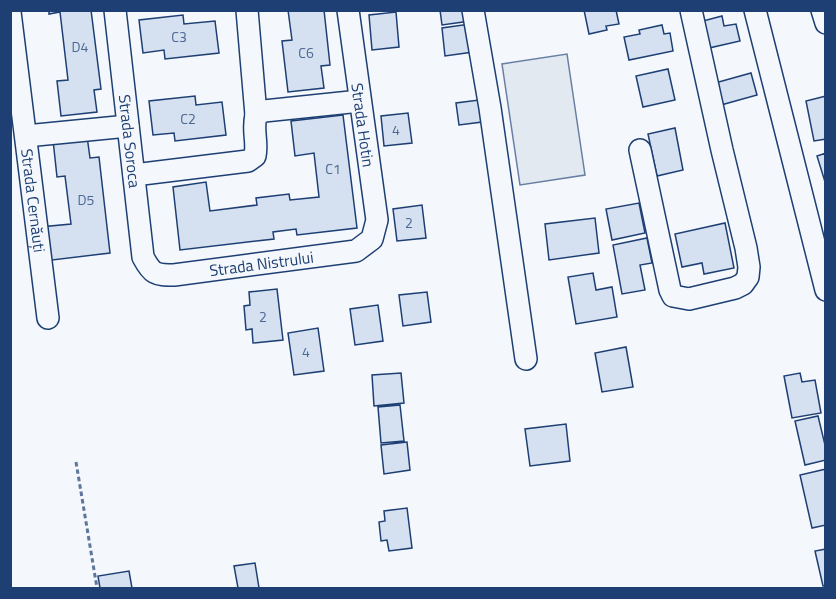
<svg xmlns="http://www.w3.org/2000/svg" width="836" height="599" viewBox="0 0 836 599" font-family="'Titillium Web',sans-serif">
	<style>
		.green { fill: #e3e9f0; stroke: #687fa3; stroke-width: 1.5 }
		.building { fill: #d5e0f0; stroke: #1d3f73; stroke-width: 1.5 }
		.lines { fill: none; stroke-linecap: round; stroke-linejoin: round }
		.minor-casing { stroke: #1d3f73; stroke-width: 24 }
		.path { stroke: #5e769c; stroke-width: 3; stroke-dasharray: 4.5 3; stroke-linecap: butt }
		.minor { stroke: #f4f7fb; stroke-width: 21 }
		.labels { text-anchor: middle; stroke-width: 4.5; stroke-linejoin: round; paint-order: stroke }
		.number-label { font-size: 14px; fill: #4b6792 }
		.street-label { font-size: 16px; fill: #1d3f73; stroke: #f4f7fb }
	</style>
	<rect width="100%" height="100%" fill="#f4f7fb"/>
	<path class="green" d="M567,54L585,175L520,185L502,64Z"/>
	<path class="building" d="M49,10H91L101,89L94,90L97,112L61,116L57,81L68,80L60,12L49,14Z
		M288,10H324L330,65L321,66L324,88L288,92L282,41L292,40Z
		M440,10H468L470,21L442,25Z
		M584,10H616L619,24L606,26L607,30L589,34Z
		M396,12L399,47L372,50L369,15Z
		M183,15L184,24L215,21L219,53L165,59L164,50L143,53L139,20Z
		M722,16L724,26L736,24L740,41L709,48L703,21Z
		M470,24L473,52L445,56L442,28Z
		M662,25L664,34L670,33L673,51L629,60L624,37L640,34L639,30Z
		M668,69L675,100L643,107L636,76Z
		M751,73L757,95L721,105L715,83Z
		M195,96L196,105L222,102L226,135L175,141L174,133L153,135L149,101Z
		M826,96V139L814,141L806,101Z
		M479,100L482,122L459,125L456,103Z
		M408,113L412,143L384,146L381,116Z
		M343,115L357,228L297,235L296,229L273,232L274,239L180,250L173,187L206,182L210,211L257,205L256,198L289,194L290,200L319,197L314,153L295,156L291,121Z
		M675,128L683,170L657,176L648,134Z
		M87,136L90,158L99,157L110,253L44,261L40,227L71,224L65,176L57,177L53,140Z
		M826,153V185L817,156Z
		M639,203L645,233L612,240L606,209Z
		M422,205L426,238L397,241L393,209Z
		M595,218L599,253L549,260L545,224Z
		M725,223L734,268L704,274L702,263L682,267L675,234Z
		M647,238L652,263L640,265L645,290L622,294L613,245Z
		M593,273L596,290L612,287L617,317L576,324L568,277Z
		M277,289L283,340L253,343L252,329L246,330L244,306L250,305L249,292Z
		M427,292L431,322L403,326L399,295Z
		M378,305L383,341L355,345L350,309Z
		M318,328L324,371L294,375L288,333Z
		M626,347L633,387L602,392L595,353Z
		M401,373L404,403L374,406L372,375Z
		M800,373L802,382L815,380L821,413L792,418L784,376Z
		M400,405L404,441L381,443L378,407Z
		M818,416L826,449V460L805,465L795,421Z
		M566,424L570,461L530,466L525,429Z
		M407,442L410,470L384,474L381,445Z
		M826,469V525L812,528L800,475Z
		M407,508L412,548L389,551L387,540L381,541L379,522L385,521L384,511Z
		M826,549V586H823L815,551Z
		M255,563L259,588H238L234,566Z
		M129,571L132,588H100L98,576Z"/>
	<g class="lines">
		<defs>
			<g id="minor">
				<path id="s1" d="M115,10L143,257C152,274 155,275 174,275L356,251L372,239L377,220L348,10"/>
				<path d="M247,10L256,115"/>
				<path d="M473,10L490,108L526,359"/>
				<path d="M755,10L826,290"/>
				<path d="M822,10L826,23"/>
				<path id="s2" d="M10,12L48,318"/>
				<path d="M26,136L128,126"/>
				<path d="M640,150L670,290L673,296L689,299L735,288L743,284L748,277L749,267L746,248L722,150L691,10"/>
				<path d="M134,175L248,161L255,156C258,141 252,131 256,115L264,111L360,101"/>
			</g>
		</defs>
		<use href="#minor" class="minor-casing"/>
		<path class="path" d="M76,462L97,588"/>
		<use href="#minor" class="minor"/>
	</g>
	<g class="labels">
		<g class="number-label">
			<text x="179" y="42">C3</text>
			<text x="80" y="52">D4</text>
			<text x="306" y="58">C6</text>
			<text x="188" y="124">C2</text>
			<text x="396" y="135">4</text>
			<text x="333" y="174">C1</text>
			<text x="86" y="205">D5</text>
			<text x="409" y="228">2</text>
			<text x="263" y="322">2</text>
			<text x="306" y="357">4</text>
		</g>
		<g class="street-label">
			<text transform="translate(363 125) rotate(82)" y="6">Strada Hotin</text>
			<text dy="6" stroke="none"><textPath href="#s1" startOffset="132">Strada Soroca</textPath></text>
			<text dy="6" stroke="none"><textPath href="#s2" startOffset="190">Strada Cernăuți</textPath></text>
			<text dy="6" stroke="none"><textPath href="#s1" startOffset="376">Strada Nistrului</textPath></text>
		</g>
	</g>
	<rect width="836" height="599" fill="none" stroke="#1d3f73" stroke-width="24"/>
</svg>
